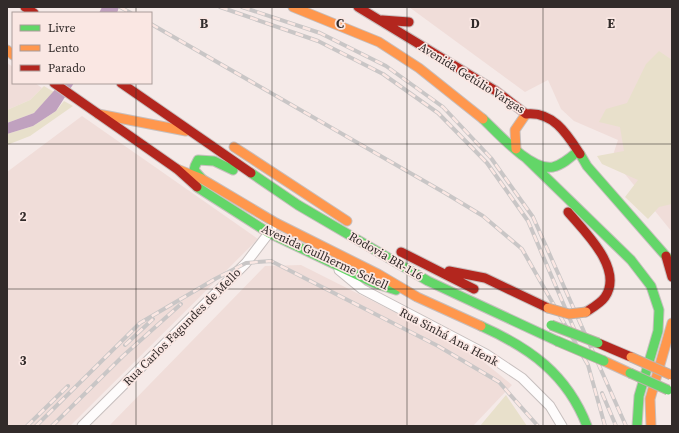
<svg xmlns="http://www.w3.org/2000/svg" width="679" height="433" viewBox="0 0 679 433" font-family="'Source Serif 4',serif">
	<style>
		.built { fill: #f0ddd9 }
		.green { fill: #e8e0cb }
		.water { fill: #c0a1bf }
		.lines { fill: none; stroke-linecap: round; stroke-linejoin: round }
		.street-casing { stroke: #c7bfbe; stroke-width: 11 }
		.fast-casing { stroke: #c7bfbe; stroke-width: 11 }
		.slow-casing { stroke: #c7bfbe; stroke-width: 11 }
		.jam-casing { stroke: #c7bfbe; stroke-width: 11 }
		.street { stroke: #fefcfc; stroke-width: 9 }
		.fast { stroke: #63d668; stroke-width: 9 }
		.slow { stroke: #ff974d; stroke-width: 9 }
		.jam { stroke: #b3261e; stroke-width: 9 }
		.rail-casing { stroke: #c9c6c6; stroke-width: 4 }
		.rail { stroke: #fae7e3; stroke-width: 2.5; stroke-dasharray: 8; stroke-linecap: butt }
		.fast-bridge-casing { stroke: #bfb3ac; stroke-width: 11; stroke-linecap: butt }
		.slow-bridge-casing { stroke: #bfb3ac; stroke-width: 11; stroke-linecap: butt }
		.fast-bridge { stroke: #63d668; stroke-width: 9 }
		.slow-bridge { stroke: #ff974d; stroke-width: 9 }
		.grid { fill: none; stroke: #322b2a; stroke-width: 1; stroke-opacity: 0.55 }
		.labels { text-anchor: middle; stroke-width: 3.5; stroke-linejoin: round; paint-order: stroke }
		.street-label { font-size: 12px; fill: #322b2a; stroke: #fae7e3 }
		.grid-label { font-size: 13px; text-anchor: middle; font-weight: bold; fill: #322b2a; stroke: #fae7e3; stroke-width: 3.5; stroke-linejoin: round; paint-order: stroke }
	</style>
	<rect width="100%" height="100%" fill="#f5eae8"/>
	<path class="built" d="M409,7H672V232L612,158L618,140L574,121L561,109L548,80L525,92Z
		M7,63L13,67V83H35L42,88L30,100L7,110Z
		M82,116L258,239L70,426H7V172Z
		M301,265L468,349L512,385L473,426H109L265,266Z"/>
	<path class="green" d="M659,51L672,60V204L659,207L648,219L625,197L638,180L602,164L597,156L624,151L620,127L599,122L606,109L627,103L646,64Z
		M44,86L54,92L34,113L7,123V110L30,100Z
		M64,101L73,106L30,136L7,145V134L33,126L56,111Z
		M506,395L527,426H480Z"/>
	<path class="water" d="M102,7H119L117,13H99Z
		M61,83H74L56,111L33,126L7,134V123L34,113Z"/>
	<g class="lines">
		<defs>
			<path id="street" d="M339,270L362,289L486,354L522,378L550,406L562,426
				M82,426L246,263L272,229"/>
			<path id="fast" d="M483,119C498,133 531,171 553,167C562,165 570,158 577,152
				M580,154L587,166L672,263
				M526,158L631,260L651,286L659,310L658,331L639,396L637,426
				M251,173L298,205L428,281L557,341
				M202,179L194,170L195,166L198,160L214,161L233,170
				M197,187L269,233L374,283L396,290
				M481,326C530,348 567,374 587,426"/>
			<path id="slow" d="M293,7L379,42L419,68L483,119
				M7,50L13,55
				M98,114L186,131
				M234,147L347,221
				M516,149L515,130L526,114
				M177,169L202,179L276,223L378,274L417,297L481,326
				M604,361L630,373
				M651,426L650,399L672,323"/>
			<path id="jam" d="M25,7L34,13
				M358,7L496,91L526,114C553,111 567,134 580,154
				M382,20L409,22
				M54,83L177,169L197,187
				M121,83L251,173
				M568,212C585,232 624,269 605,297C601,303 592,308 586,312
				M401,252L474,289
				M666,256L672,277
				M449,271L485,278L548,308
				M598,343L631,357"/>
		</defs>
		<use href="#street" class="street-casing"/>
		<use href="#fast" class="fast-casing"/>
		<use href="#slow" class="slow-casing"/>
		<use href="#jam" class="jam-casing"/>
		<use href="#street" class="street"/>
		<use href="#fast" class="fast"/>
		<use href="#slow" class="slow"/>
		<use href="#jam" class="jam"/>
		<defs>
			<path id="rail" d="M120,7L131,13
				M220,7L318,41L383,74L438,113L487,163L528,221L578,338
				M242,7L320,33L386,66L443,107L491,158L533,217L626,426
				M151,24L445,193L483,216L522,249L588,365L605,426
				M125,345L153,319
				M602,393L616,426
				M27,426L68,386
				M36,426L140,323L215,279L246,263L271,261L438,346L499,382L538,426
				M52,426L123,356L181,304"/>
		</defs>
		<use href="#rail" class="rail-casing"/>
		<use href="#rail" class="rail"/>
		<defs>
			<path id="fast-bridge" d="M551,325L598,343
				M557,341L604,361
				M630,373L668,390"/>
			<path id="slow-bridge" d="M548,308L569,314L586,312
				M631,357L671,375"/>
		</defs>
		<use href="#fast-bridge" class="fast-bridge-casing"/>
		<use href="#slow-bridge" class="slow-bridge-casing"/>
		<use href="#fast-bridge" class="fast-bridge"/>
		<use href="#slow-bridge" class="slow-bridge"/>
	</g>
	<path class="grid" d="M136,7V13M272,7V426M407,7V426M543,7V426M136,83V426M7,144H672M7,289H672"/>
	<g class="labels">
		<g class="street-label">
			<text transform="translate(472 78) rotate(32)" y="4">Avenida Getúlio Vargas</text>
			<text transform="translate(386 256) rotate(30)" y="4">Rodovia BR-116</text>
			<text transform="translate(325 257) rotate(25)" y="4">Avenida Guilherme Schell</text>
			<text transform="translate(182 327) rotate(-45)" y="4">Rua Carlos Fagundes de Mello</text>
			<text transform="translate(449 337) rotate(28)" y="4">Rua Sinhá Ana Henk</text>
		</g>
	</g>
	<g class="grid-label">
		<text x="204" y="28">B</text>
		<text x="340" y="28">C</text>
		<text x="475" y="28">D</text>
		<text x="611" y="28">E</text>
		<text x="23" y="221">2</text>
		<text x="23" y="365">3</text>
	</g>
	<rect width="679" height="433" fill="none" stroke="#322b2a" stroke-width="16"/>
	<rect x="12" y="12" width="140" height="72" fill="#fae7e3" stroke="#aa9c99"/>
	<rect x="20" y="25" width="20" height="6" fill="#63d668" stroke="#aa9c99"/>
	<text x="48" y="32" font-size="12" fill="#322b2a">Livre</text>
	<rect x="20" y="45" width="20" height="6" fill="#ff974d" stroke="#aa9c99"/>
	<text x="48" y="52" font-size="12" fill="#322b2a">Lento</text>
	<rect x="20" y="65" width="20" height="6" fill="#b3261e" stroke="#aa9c99"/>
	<text x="48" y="72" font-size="12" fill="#322b2a">Parado</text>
</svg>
